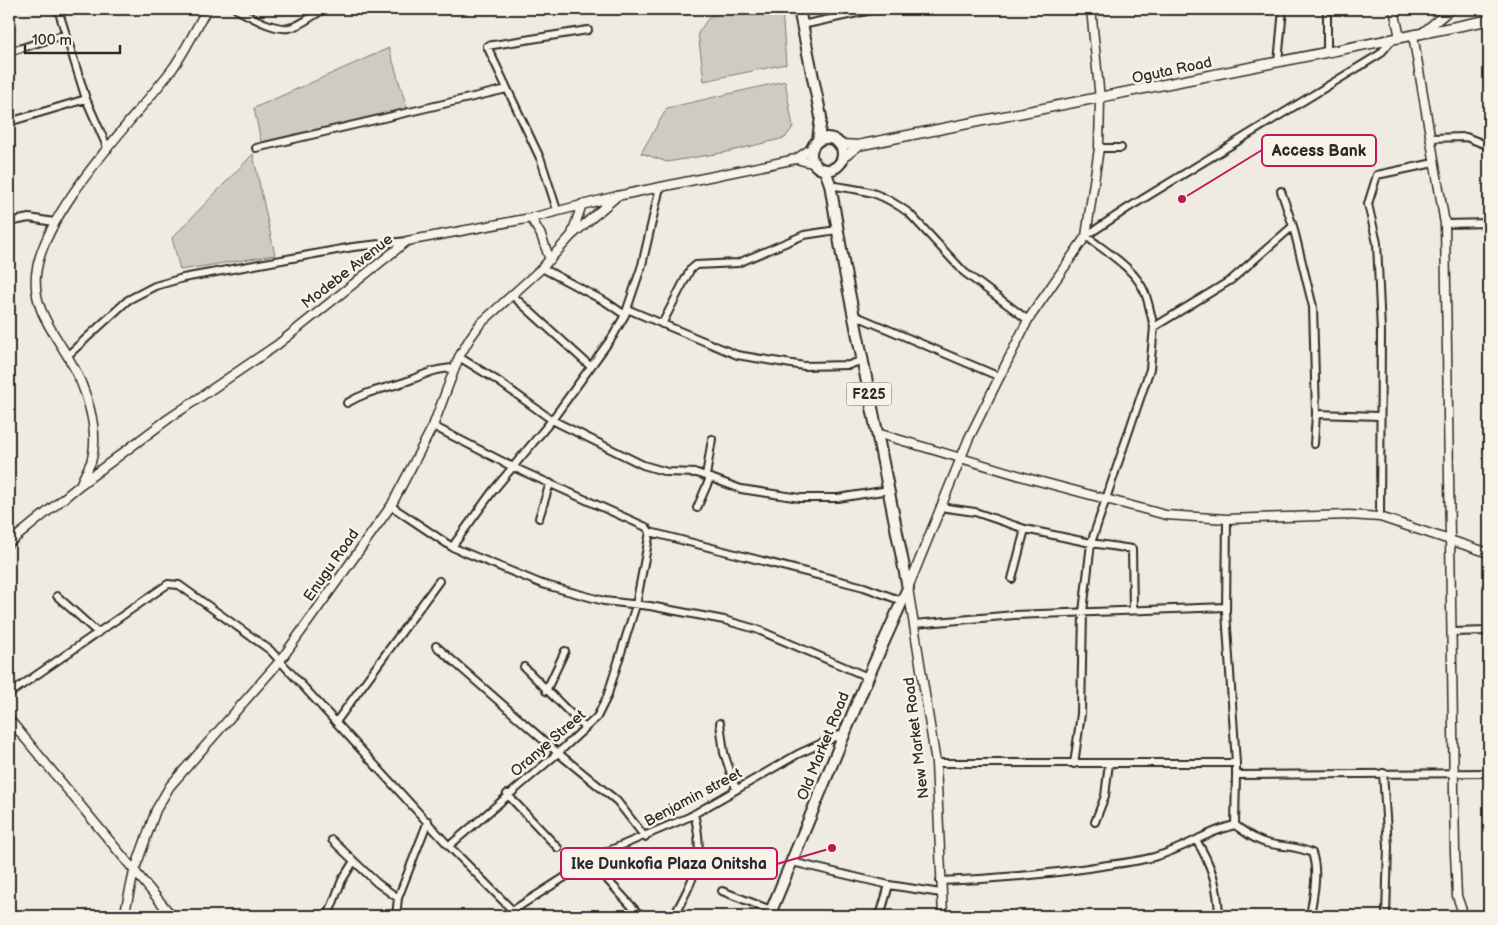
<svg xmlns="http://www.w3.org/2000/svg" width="1498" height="925" viewBox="0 0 1498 925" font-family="'Balsamiq Sans',sans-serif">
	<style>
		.green { fill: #cfcbc2; stroke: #7d7b76 }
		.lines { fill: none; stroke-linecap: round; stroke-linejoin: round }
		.minor-casing { stroke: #2b2b2b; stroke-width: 10 }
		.tertiary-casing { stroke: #2b2b2b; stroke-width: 11 }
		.secondary-casing { stroke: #2b2b2b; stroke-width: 12 }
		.primary-casing { stroke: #2b2b2b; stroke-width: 14 }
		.minor { stroke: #f7f3e8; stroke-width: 6 }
		.tertiary { stroke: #f7f3e8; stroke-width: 8 }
		.secondary { stroke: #f7f3e8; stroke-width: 9 }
		.primary { stroke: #f7f3e8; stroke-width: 10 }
		.labels { text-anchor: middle; stroke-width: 5; stroke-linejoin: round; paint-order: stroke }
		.shield { fill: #f7f3e8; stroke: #686764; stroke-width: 1 }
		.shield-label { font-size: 14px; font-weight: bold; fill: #2b2b2b }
		.street-label { font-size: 15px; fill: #2b2b2b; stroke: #f7f3e8 }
		.leader { fill: none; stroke: #c2185b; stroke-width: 2 }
		.callout-dot { fill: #c2185b; stroke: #f7f3e8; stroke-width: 2 }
		.callout { fill: #f7f3e8; stroke: #c2185b; stroke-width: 2 }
		.callout-label { font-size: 16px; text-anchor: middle; font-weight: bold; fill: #2b2b2b }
	</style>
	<rect width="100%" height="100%" fill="#efebe0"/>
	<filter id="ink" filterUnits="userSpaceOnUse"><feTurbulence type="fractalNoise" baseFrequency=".02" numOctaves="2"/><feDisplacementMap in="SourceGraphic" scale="10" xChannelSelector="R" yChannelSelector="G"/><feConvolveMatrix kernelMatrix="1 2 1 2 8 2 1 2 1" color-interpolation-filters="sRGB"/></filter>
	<g filter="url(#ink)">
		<path class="green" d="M733,9H782L786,64L704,81L698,33L710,16Z
			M389,48L407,108L261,142L254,108Z
			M785,81L793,127L785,138L727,152L667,162L641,153L667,108Z
			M253,154L275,255L180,270L172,238Z"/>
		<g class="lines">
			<defs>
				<path id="minor" d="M58,9L86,99L108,149
					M236,9C250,16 272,30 289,28C301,26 313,15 324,9
					M1327,9V53
					M802,25L876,9
					M9,52L66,34
					M1278,62L1283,9
					M9,122L86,99
					M1430,138L1466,137L1489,146
					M256,148L507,89
					M1099,148H1121
					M835,186C869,191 880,192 909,213L964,272L1028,320
					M1281,191L1293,226L1313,307L1316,414
					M557,210L541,160L487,46L588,30
					M9,222L29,218L54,222
					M1445,224L1489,223
					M542,268L606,302L625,315
					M513,296L590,366
					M627,309L737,355L804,366L849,365L863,360
					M854,315L1000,377
					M662,324L690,270L696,265L738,263L804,235L837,230
					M1154,327C1151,316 1149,303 1145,293C1135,268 1106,252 1086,236L1128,208L1380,54L1392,40
					M67,356L128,300L155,286L183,278L353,247L407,241
					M459,357L498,381L552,420L643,465L667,472L697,473L741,489L800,498H838L889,490
					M347,403C371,389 386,389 410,380C429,373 433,369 455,368
					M433,426L513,467L646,527L650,532L636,605L607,697L597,717L558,753L449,846
					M1314,444L1316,414L1379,416
					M706,476L712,439
					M391,506L452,547L542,584L604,601L650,606L724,620L756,629L868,677
					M940,507L975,512L1025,529L1091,543L1132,549L1133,609
					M697,508L710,478
					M1380,517L1381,331L1377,243L1368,204L1377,175L1434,163
					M539,518L550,483
					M650,532L864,587L902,601
					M452,547L492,492L552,420L613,336L625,315L642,265L660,187
					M1012,579L1025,529
					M57,596L98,633
					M915,624L1014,615L1226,607
					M1453,632L1489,631
					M436,646L558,753L617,801L645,837
					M524,667L585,728
					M546,691L565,651
					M9,694L168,584L179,585L270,650L449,846L518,916
					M336,722L439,581
					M720,723L724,753L736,789
					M936,763H1236L1226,612L1227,519
					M1236,763V775L1489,773
					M1074,764L1081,714L1083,612L1091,543L1150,369L1154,327L1231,280L1293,226
					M1383,773L1388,846L1386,916
					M507,794L558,848
					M1095,822L1105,796L1109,763
					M1235,825C1245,832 1254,840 1266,843C1282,847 1298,846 1312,853C1319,873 1313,897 1310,916
					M332,840L377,883L398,898
					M1196,840C1212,865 1218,887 1219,916
					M590,861L637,912L645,916
					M792,862L889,885
					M940,881C997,879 1052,874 1108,865C1124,863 1141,861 1157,856C1184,849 1207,831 1235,825L1236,775
					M722,891L771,910
					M328,916L342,880L354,861
					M396,916L398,898L428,821
					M504,916L601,854L689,817L798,754L844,733
					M674,916C694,878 706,858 694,814
					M880,916L889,885L941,893"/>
				<path id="tertiary" d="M1394,9L1400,38
					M1421,34L1451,9
					M1413,35L1445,224L1455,853L1457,896L1464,916
					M841,144L860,145
					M843,158L860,145
					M796,159L815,164
					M531,218L541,235L550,260
					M572,234L582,204
					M877,433L1031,479L1166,515L1227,519L1349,515L1380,517L1489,553
					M81,483C84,476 88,469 91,462C101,430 85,385 68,357C52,330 33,308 36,275C42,212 134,120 173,68C186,50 196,28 207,9
					M9,543L80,485L168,419L277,345L407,241L531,218L617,196L796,159L812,148
					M9,719L172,916
					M124,916L134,872L156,810L170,786L280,661L391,506L433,426L459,357L470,338L480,324L542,268L571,236L616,197
					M943,916L936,763L908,588L969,438L1028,320L1086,236L1099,148L1100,99L1091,9"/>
				<path id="secondary" d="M860,145L1489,20"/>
				<path id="primary" d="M799,9L821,117L818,140
					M811 154a16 16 0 1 1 32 0a16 16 0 1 1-32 0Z
					M769,916L868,677L908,588L844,267L830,184L825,170"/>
			</defs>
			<use href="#minor" class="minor-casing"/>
			<use href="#tertiary" class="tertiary-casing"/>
			<use href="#secondary" class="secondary-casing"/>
			<use href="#primary" class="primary-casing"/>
			<use href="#minor" class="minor"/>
			<use href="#tertiary" class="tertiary"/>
			<use href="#secondary" class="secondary"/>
			<use href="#primary" class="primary"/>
		</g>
	</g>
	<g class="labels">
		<rect class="shield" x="846.5" y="382.5" width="45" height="23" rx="4"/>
		<g class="shield-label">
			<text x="869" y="399">F225</text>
		</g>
		<g class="street-label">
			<text transform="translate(1172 70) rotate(-12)" y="5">Oguta Road</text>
			<text transform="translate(347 271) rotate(-38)" y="5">Modebe Avenue</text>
			<text transform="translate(331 565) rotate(-55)" y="5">Enugu Road</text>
			<text transform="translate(916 738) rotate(-97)" y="5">New Market Road</text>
			<text transform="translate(548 743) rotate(-41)" y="5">Oranye Street</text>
			<text transform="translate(823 746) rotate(-68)" y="5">Old Market Road</text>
			<text transform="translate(693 797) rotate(-28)" y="5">Benjamin street</text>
		</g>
	</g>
	<path class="leader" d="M1182 199L1262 150M832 848L777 864"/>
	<g class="callout-dot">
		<circle cx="1182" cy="199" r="5"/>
		<circle cx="832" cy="848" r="5"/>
	</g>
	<g class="callout">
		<rect x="1262" y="135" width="114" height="31" rx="5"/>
		<rect x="561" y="848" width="216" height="31" rx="5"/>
	</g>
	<g class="callout-label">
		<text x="1319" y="156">Access Bank</text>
		<text x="669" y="869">Ike Dunkofia Plaza Onitsha</text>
	</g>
	<rect width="1498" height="925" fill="none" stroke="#f7f3e8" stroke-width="30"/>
	<rect x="15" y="15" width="1468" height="895" fill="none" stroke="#2b2b2b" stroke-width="2" filter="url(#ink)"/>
	<path d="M25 45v8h95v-8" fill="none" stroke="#2b2b2b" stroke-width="2.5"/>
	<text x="32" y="45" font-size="15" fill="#2b2b2b" stroke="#f7f3e8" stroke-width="4" paint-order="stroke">100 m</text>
</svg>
